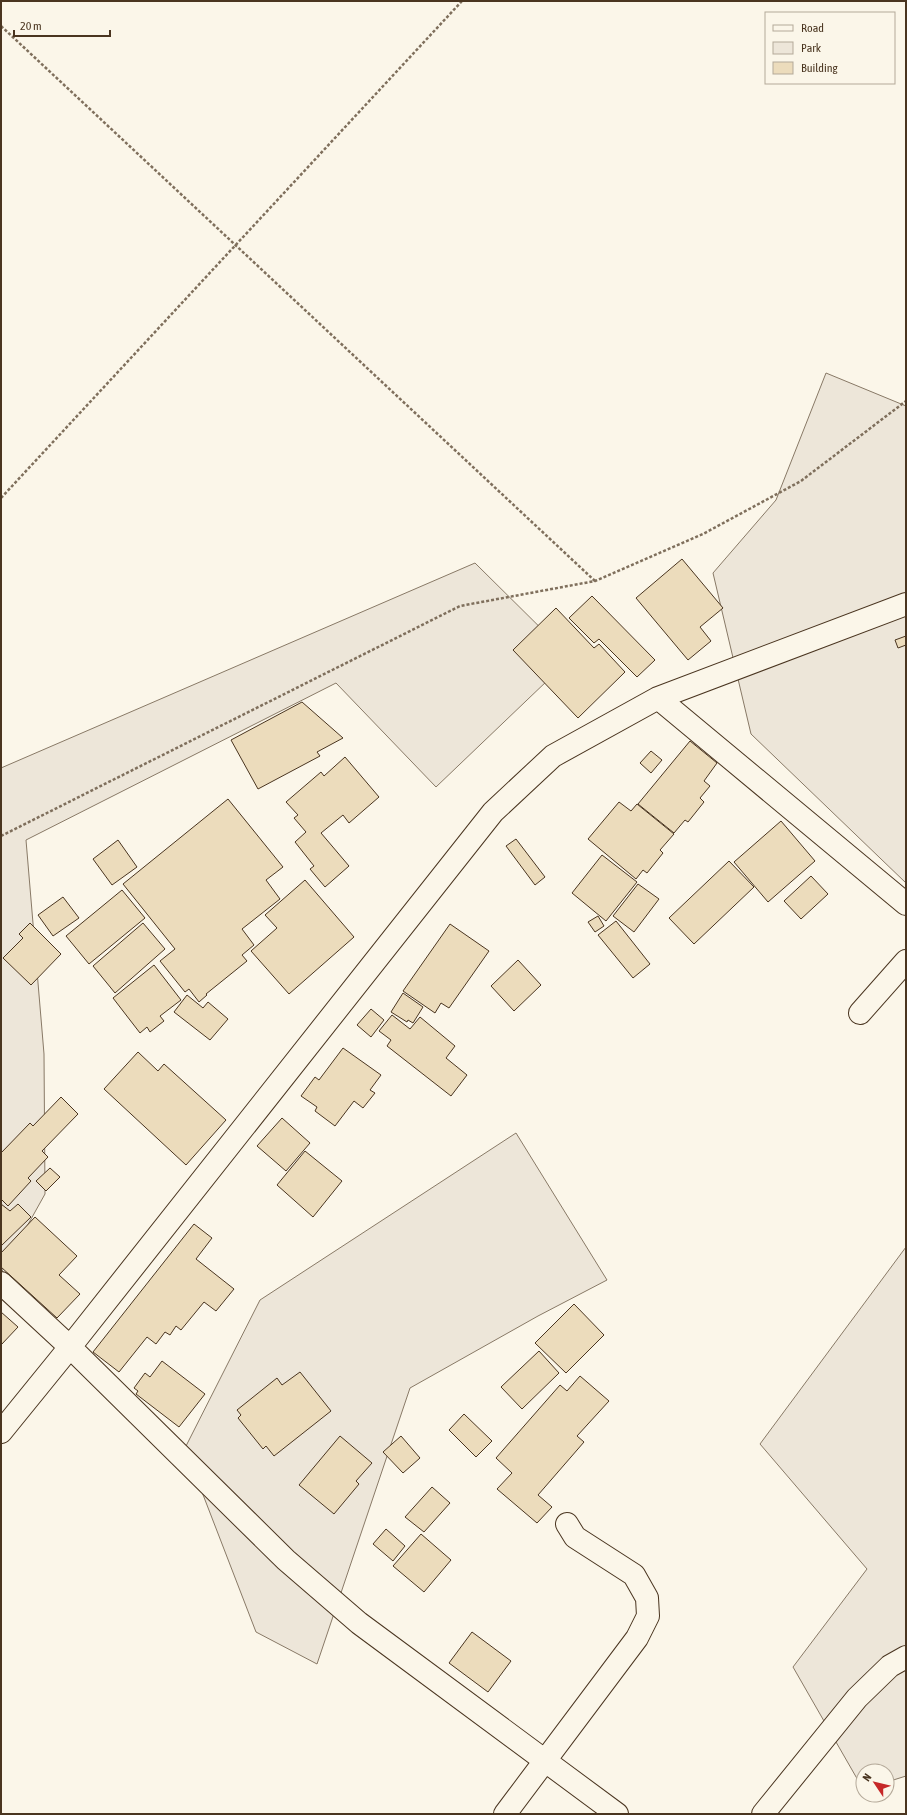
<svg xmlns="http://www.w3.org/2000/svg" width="907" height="1815" viewBox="0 0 907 1815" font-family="'Asap Condensed',sans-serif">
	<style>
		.green { fill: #ede6d9; stroke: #887966 }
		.building { fill: #ecdcbc; stroke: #4a3520 }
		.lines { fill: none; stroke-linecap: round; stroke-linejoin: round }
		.minor-casing { stroke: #4a3520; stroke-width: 24 }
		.path { stroke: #7f6f5c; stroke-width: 2.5; stroke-dasharray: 3 2; stroke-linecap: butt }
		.minor { stroke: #fbf6e9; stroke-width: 22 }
	</style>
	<rect width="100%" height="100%" fill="#fbf6e9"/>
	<path class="green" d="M826,373L906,406V883L751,734L713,573L776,500Z
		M475,563L571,658L436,787L336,683L26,840L44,1054L45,1194L1,1273V768Z
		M516,1133L607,1280L538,1316L410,1388L317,1664L256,1632L185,1448L260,1300Z
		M906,1247V1776L887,1782V1771H863V1789L793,1667L867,1569L760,1444Z"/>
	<path class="building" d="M682,559L723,608L700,627L711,641L688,660L636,598Z
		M592,596L655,660L637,677L599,639L594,643L569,618Z
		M556,608L594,648L599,644L625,672L578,718L513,650Z
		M906,636V645L898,648L895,640Z
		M302,702L343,738L317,752L320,756L258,789L231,740Z
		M690,741L717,763L704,781L710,786L700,798L704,802L688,822L685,820L674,833L638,804Z
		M651,751L662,760L651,773L640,763Z
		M345,757L379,797L349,823L343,815L321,833L349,866L325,887L310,869L314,866L295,842L306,832L294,818L298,815L286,802L321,772L324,776Z
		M228,799L283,867L266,880L280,899L242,929L254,945L242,955L247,961L206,994L207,995L199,1002L189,989L185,992L160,961L175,949L123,884Z
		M619,802L631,811L637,804L674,834L660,850L663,853L647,873L643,870L636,879L588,839Z
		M781,821L815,861L768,902L734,862Z
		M516,839L545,877L535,885L506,846Z
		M118,840L137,867L112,885L93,859Z
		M602,855L637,882L606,921L572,893Z
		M729,861L754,887L694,944L669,918Z
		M811,876L828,894L801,919L784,901Z
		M305,880L354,937L289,994L251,951L277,928L265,915Z
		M638,884L659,899L634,932L613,916Z
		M122,890L145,918L89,964L66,936Z
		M63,897L79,918L53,936L38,915Z
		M598,916L604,926L595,932L588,922Z
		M616,921L650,964L633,978L598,935Z
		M30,923L61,954L31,985L3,958L23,938L19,934Z
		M143,923L165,949L115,993L93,966Z
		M450,924L489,951L449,1008L441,1003L435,1013L403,991Z
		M518,960L541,985L514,1011L491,986Z
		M154,965L181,1000L160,1016L164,1021L150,1032L147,1027L140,1033L113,998Z
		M403,993L423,1007L413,1023L408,1020L407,1022L391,1012Z
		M187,995L203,1008L208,1002L228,1019L210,1040L174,1012Z
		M371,1009L384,1020L371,1037L357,1025Z
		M392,1015L410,1029L420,1017L455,1046L446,1058L467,1075L451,1096L387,1046L391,1040L379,1031Z
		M343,1048L381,1075L370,1090L375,1093L363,1108L354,1101L335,1126L315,1111L317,1107L301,1096L315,1077L319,1080Z
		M138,1052L158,1071L164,1064L226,1120L186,1165L104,1089Z
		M61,1097L78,1114L42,1151L48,1157L28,1178L31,1181L8,1206L1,1199V1153L30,1123L33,1126Z
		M282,1118L310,1143L286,1171L257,1146Z
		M305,1151L342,1181L313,1217L277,1185Z
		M50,1168L60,1177L46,1191L36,1181Z
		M1,1204L10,1211L18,1204L31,1217L1,1246Z
		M35,1217L77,1256L59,1275L80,1294L57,1318L1,1267V1253Z
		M194,1224L212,1238L196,1259L234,1289L216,1311L204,1302L181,1330L176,1326L170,1335L165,1332L156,1344L147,1337L119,1372L93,1352Z
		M574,1304L604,1335L566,1373L535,1343Z
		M1,1312L18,1327L1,1345Z
		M539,1351L559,1373L522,1409L501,1387Z
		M162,1361L205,1394L179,1427L136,1394L138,1391L134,1388L145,1373L150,1377Z
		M300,1372L331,1411L274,1456L266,1446L263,1449L238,1418L241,1415L237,1410L277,1378L282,1385Z
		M580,1376L609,1401L577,1436L584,1442L538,1495L552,1507L537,1523L497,1489L512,1473L496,1458L560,1385L567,1391Z
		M464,1414L492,1441L476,1457L449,1430Z
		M340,1436L372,1463L356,1481L359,1484L334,1514L299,1485Z
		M401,1436L420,1458L403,1473L383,1452Z
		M432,1487L450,1503L424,1532L405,1517Z
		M386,1529L405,1546L393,1561L373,1544Z
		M421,1534L451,1560L424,1592L393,1566Z
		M472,1632L511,1661L488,1692L449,1663Z"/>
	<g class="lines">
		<defs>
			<path id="minor" d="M658,698L906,904
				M860,1013L906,961
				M1,1283L70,1347L286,1560L359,1623L617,1814
				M1,1432L70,1347L493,812L553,756L658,698L906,604
				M505,1814L637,1638L648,1616L647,1598L634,1575L575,1537L567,1524
				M763,1814L857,1698L890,1666L906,1657"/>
		</defs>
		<use href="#minor" class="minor-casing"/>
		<path class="path" d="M1,26L595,581
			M1,498L462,1
			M1,836L460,606L595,581L703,534L801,481L906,401"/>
		<use href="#minor" class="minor"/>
	</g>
	<rect width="907" height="1815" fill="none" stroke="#4a3520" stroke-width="4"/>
	<rect x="765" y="12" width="130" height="72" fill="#fbf6e9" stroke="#b4a999"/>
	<rect x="773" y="25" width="20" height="6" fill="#fbf6e9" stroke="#b4a999"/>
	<text x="801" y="32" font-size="12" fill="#4a3520">Road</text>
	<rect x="773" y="42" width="20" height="12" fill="#ede6d9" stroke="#b4a999"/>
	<text x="801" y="52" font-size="12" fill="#4a3520">Park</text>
	<rect x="773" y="62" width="20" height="12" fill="#ecdcbc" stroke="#b4a999"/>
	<text x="801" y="72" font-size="12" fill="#4a3520">Building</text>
	<g transform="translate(875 1783) rotate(305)"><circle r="19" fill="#fbf6e9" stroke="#b4a999"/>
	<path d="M0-3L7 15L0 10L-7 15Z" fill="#c62828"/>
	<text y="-6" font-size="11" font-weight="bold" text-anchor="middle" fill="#4a3520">N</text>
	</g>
	<path d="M14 30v6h96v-6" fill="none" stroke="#4a3520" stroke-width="2"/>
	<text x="20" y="30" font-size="12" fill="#4a3520" stroke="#fbf6e9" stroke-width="3" paint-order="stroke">20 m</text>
</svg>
